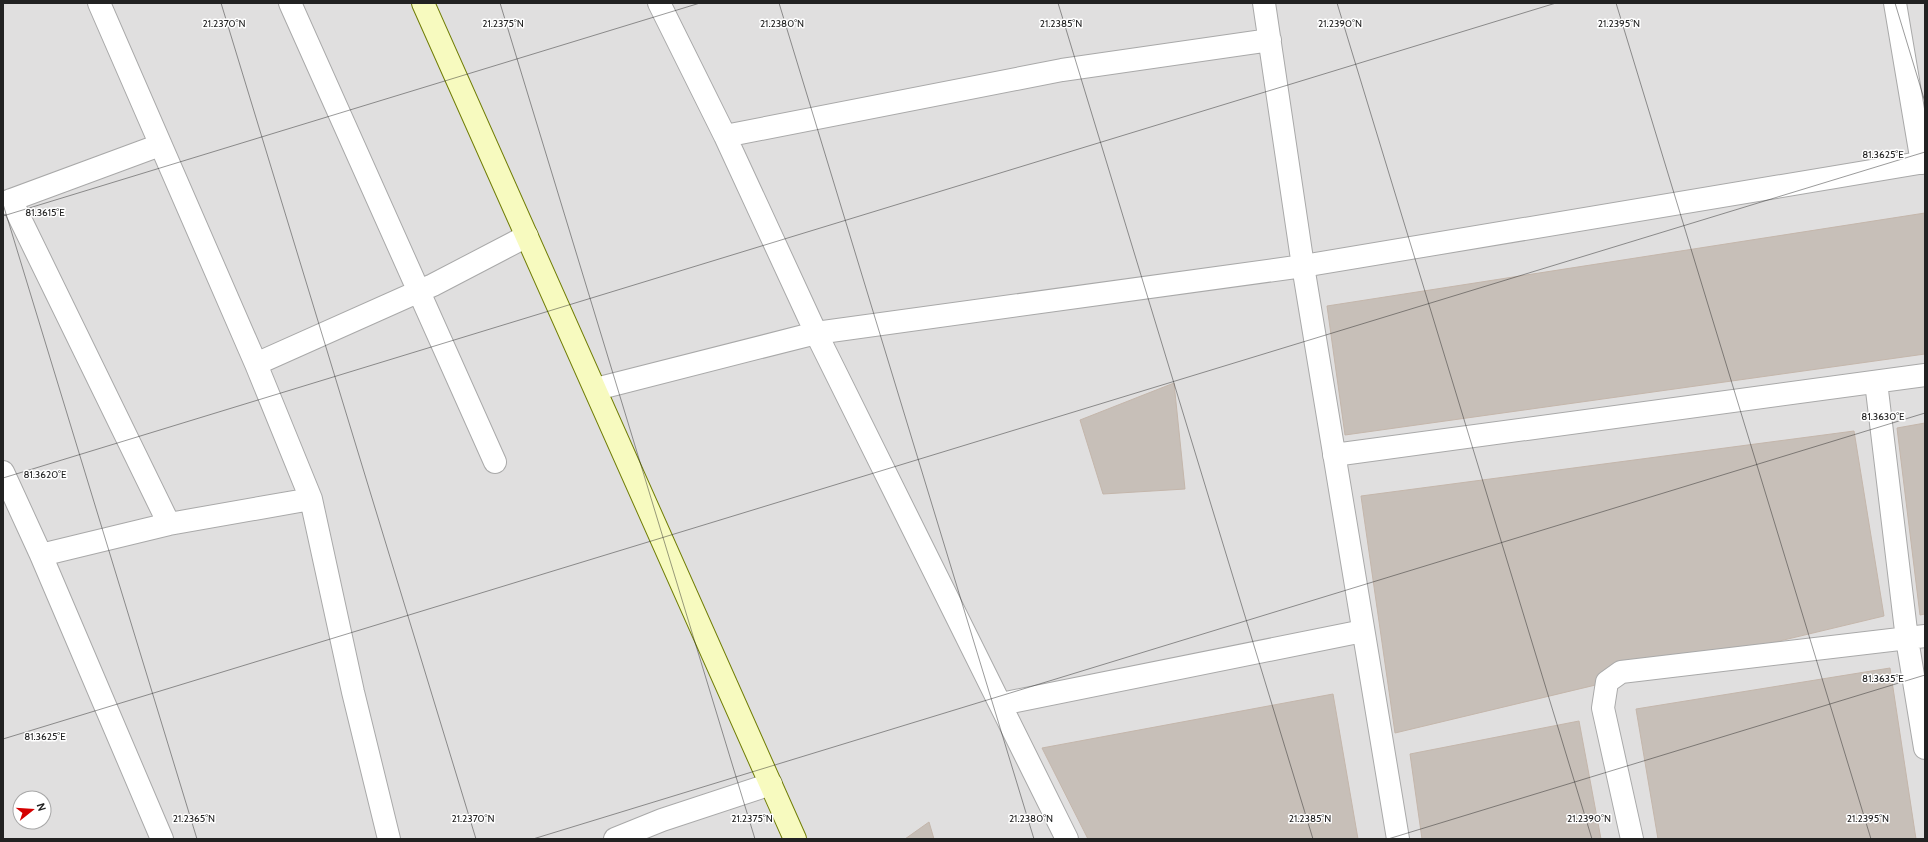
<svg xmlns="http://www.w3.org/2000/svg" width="1928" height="842" viewBox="0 0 1928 842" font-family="Cabin,sans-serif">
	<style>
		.residential { fill: #e0dfdf; fill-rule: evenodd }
		.building { fill: #c7bfb8; stroke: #c4b6ab }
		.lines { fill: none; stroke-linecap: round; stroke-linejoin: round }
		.minor-casing { stroke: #a9a9a9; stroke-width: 24 }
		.secondary-casing { stroke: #707d05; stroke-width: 24 }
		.minor { stroke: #fff; stroke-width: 22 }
		.secondary { stroke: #f7fabf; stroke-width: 22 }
		.ticks { fill: none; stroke: #222; stroke-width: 1; stroke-opacity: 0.45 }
		.ticks-label { font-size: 10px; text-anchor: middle; fill: #222; stroke: #fff; stroke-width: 3; stroke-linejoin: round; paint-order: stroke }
	</style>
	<rect width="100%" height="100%" fill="#f2efe9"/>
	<path class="residential" d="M3,3H1925V839H3ZM20,798H44V822H20Z"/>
	<path class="building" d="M1925,213V354L1345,435L1327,306Z
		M1174,383L1185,489L1103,494L1080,420Z
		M1925,423V614L1920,615L1897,428Z
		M1854,431L1884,616L1395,733L1361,496Z
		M1890,668L1916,839H1658L1636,709Z
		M1333,694L1358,839H1088L1042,748Z
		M1579,721L1601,839H1422L1410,754Z
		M929,822L934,839H905Z"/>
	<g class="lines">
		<defs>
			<path id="minor" d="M99,3L256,364L311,499L353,692L389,839
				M290,3L495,462
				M659,3L725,136L816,333L1067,839
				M1264,3L1303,266L1398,839
				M1895,3L1922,163
				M725,136L1062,70L1270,40
				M11,200L169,524
				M3,203L160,145
				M256,364L433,285L527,236
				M1876,382L1907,639L1925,748
				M596,389L816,333L1303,266L1925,162
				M1334,455L1925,375
				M3,472L41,555L162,839
				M41,555L169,524L311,499
				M1001,704L1363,631
				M615,839L662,820L771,784
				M1632,839L1603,708L1607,682L1621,672L1925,636"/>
			<path id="secondary" d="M423,3L795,839"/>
		</defs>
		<use href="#minor" class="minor-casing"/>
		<use href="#secondary" class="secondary-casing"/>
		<use href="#minor" class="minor"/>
		<use href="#secondary" class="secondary"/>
	</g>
	<path class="ticks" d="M221,3L476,839M500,3L755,839M779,3L1034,839M1058,3L1313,839M1337,3L1592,839M1616,3L1871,839M1895,3L1925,102M3,204L197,839M3,216L700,3M3,478L1556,3M3,739L1925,152M533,839L1925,413M1388,839L1925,675"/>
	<g class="ticks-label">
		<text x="224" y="27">21.2370°N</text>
		<text x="503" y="27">21.2375°N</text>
		<text x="782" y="27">21.2380°N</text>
		<text x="1061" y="27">21.2385°N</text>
		<text x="1340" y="27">21.2390°N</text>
		<text x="1619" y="27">21.2395°N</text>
		<text x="1883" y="158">81.3625°E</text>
		<text x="45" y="216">81.3615°E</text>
		<text x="1883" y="420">81.3630°E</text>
		<text x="45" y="478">81.3620°E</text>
		<text x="1883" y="682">81.3635°E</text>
		<text x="45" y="740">81.3625°E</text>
		<text x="194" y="822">21.2365°N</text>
		<text x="473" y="822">21.2370°N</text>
		<text x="752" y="822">21.2375°N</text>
		<text x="1031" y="822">21.2380°N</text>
		<text x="1310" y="822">21.2385°N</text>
		<text x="1589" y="822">21.2390°N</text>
		<text x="1868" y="822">21.2395°N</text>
	</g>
	<rect width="1928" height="842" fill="none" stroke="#222222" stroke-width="8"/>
	<g transform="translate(32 810) rotate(73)"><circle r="19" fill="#ffffff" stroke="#a7a7a7"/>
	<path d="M0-3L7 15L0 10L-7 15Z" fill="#d40000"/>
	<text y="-6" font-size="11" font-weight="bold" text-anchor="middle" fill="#222222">N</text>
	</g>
</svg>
